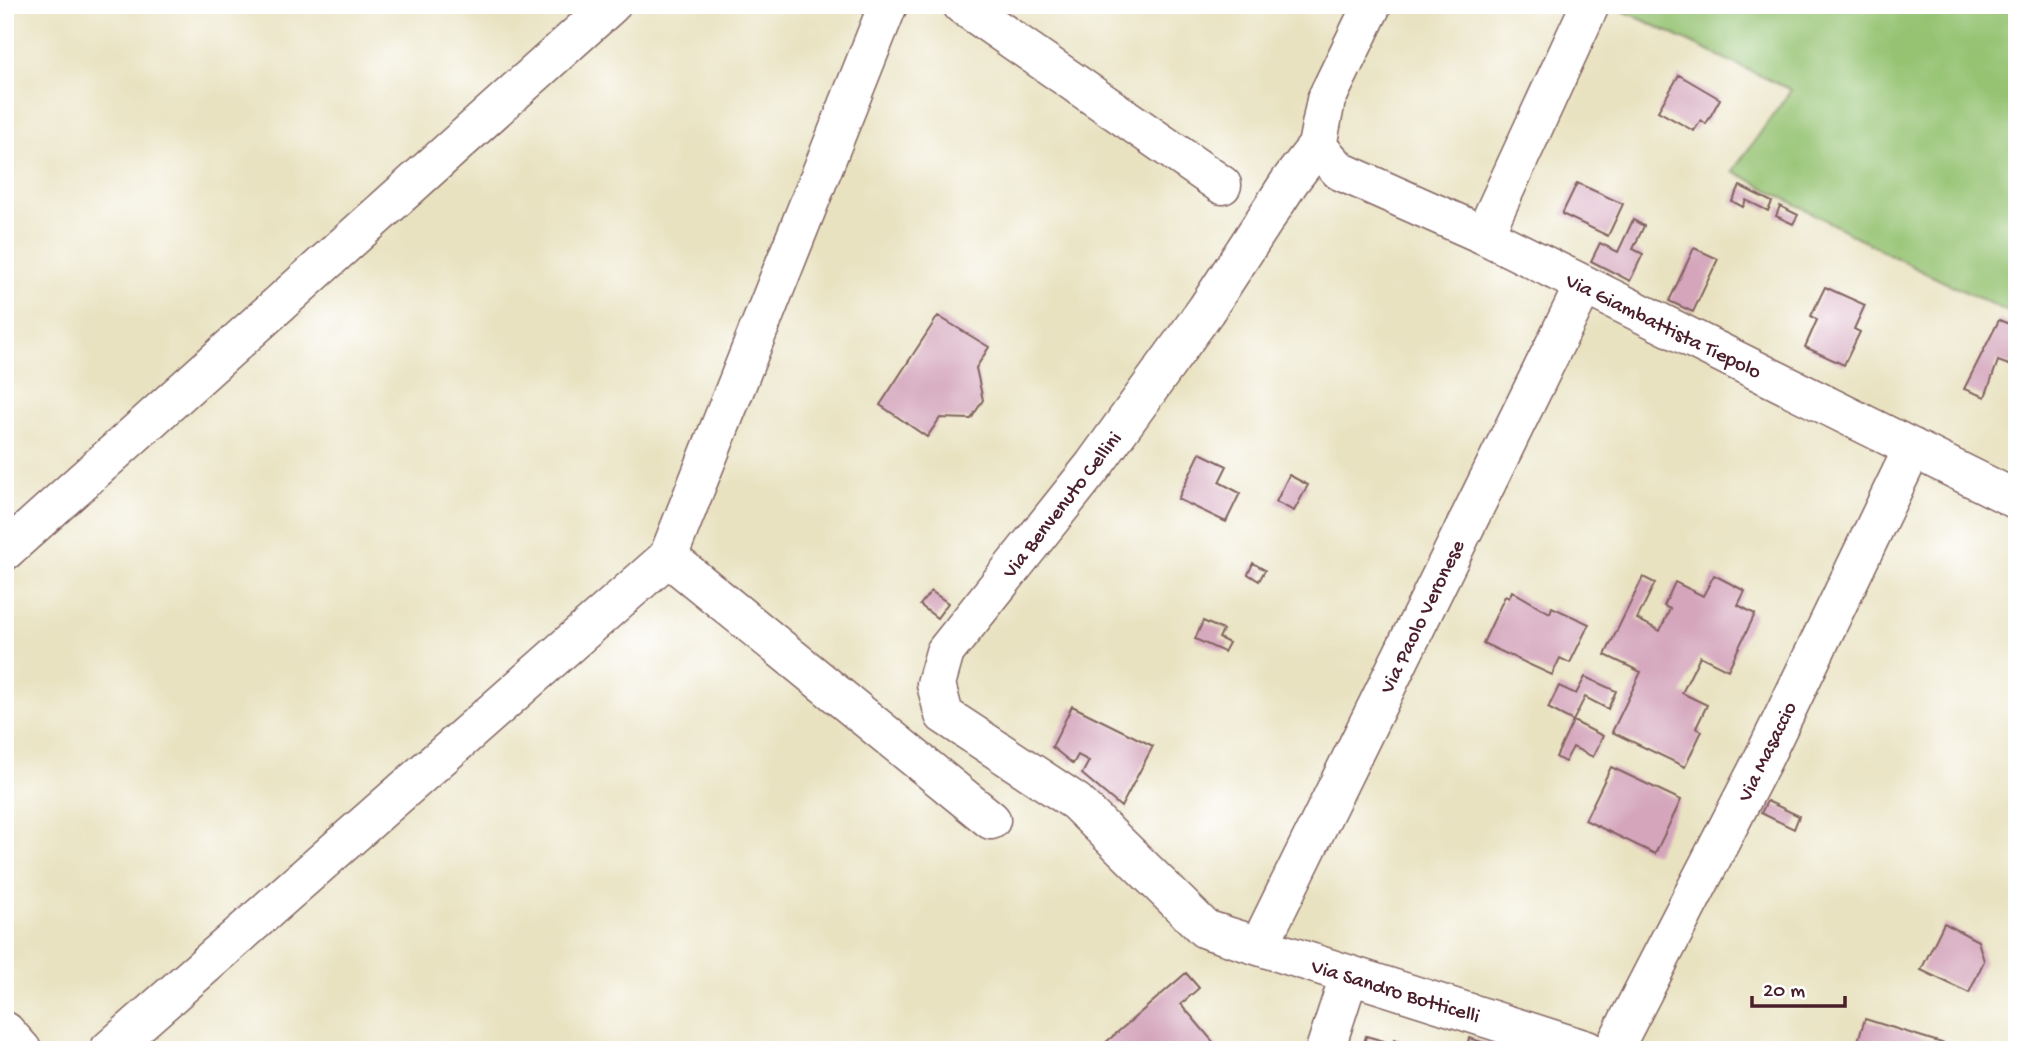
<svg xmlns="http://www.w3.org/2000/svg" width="2022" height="1055" viewBox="0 0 2022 1055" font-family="'Gochi Hand',sans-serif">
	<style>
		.green { fill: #95c372; stroke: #70714e; stroke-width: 2 }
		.building { fill: #d4a5bb }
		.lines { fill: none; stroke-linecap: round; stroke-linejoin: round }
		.minor-casing { stroke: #826360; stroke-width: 41 }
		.minor { stroke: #fff; stroke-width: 38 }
		.labels { text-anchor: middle; stroke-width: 5; stroke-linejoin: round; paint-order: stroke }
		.street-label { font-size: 21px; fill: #4a1f2b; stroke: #fff }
	</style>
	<rect width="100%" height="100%" fill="#fff"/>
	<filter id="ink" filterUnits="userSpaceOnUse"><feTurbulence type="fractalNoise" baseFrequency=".0143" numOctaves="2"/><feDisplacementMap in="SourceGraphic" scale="14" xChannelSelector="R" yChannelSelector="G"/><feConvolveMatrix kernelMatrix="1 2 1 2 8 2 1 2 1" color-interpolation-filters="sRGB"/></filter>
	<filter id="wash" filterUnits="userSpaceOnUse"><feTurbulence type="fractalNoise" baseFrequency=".00686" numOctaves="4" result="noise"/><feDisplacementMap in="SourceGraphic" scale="28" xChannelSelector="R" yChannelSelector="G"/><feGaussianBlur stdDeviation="1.57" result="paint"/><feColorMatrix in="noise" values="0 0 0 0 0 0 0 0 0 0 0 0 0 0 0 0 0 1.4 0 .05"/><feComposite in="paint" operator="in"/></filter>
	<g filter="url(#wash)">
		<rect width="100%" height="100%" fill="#e9e2c1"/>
		<path class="green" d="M2017,5V316L1921,271L1733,171L1791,90L1613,6Z"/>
		<g id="blocks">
			<path class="building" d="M1679,75L1720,99L1706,124L1701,120L1694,131L1658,111Z
				M1577,183L1623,204L1608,236L1562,214Z
				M1740,186L1772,202L1768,211L1746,200L1743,207L1732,201Z
				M1780,206L1798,215L1793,224L1776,216Z
				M1633,220L1644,226L1633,249L1643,254L1630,281L1591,261L1600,243L1618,252Z
				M1694,248L1718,259L1693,312L1669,301Z
				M1825,287L1865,305L1854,329L1860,332L1844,365L1805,347L1817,320L1811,316Z
				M938,316L989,347L976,368L983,400L971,419L940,418L927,437L880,405Z
				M1999,320L2017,327V368L1998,361L1985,397L1964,389Z
				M1200,453L1227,466L1219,482L1240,493L1226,522L1178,499Z
				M1289,475L1308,485L1294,511L1276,502Z
				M1253,563L1265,570L1259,581L1248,574Z
				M1714,575L1745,591L1738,605L1755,614L1728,670L1700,656L1682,693L1707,705L1696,728L1702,731L1685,767L1612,732L1641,672L1605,655L1643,577L1655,583L1637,619L1660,631L1670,609L1664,606L1675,582L1703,596Z
				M931,591L948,603L937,618L920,605Z
				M1512,591L1550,613L1552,607L1589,624L1570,663L1560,658L1552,675L1483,643L1505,596L1509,598Z
				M1203,621L1223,630L1219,638L1229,643L1224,652L1195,639Z
				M1585,677L1616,691L1608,709L1585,697L1573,721L1548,708L1559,686L1576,694Z
				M1072,706L1153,746L1121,807L1082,774L1089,761L1078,755L1073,764L1052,747Z
				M1573,721L1603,736L1593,757L1573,747L1565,762L1556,757Z
				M1611,767L1681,800L1655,854L1585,820Z
				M1767,801L1799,816L1794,829L1761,813Z
				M1944,923L1978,941L1984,961L1969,993L1921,970Z
				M1186,973L1199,988L1181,1004L1220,1050H1097Z
				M1865,1019L1961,1049V1050H1855Z
				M1366,1036L1384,1041L1382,1047L1388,1050H1362Z
				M1469,1038L1488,1044L1486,1050L1466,1049Z
				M1394,1039L1414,1045L1412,1050H1391Z"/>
		</g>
	</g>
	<g filter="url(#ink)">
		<use href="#blocks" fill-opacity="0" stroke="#826360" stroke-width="2"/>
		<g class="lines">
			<defs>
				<path id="minor" d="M888,5L668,557L991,820
					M962,5L1222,185
					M1372,5L1326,100L1317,146L1290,181L1206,310L1094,465L945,652L936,684L944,715L1076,802L1205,929L1587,1050
					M1317,146L1340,171L1484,235L2017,500
					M1484,235L1590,5
					M5,551L611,5
					M1259,946L1584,285
					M5,1031L22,1050
					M109,1050L668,557
					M1325,1050L1349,976
					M1613,1050L1763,759L1913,448"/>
			</defs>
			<use href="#minor" class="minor-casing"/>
			<use href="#minor" class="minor"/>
		</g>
	</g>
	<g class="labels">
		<g class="street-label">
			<text transform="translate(1664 325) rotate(26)" y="7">Via Giambattista Tiepolo</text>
			<text transform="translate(1061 504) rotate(-52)" y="7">Via Benvenuto Cellini</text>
			<text transform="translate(1421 616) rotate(-64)" y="7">Via Paolo Veronese</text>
			<text transform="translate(1766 751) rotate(-64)" y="7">Via Masaccio</text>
			<text transform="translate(1396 990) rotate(17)" y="7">Via Sandro Botticelli</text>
		</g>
	</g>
	<rect width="2022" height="1055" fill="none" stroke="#fff" stroke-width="28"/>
	<path d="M1752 996v10h93v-10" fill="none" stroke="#4a1f2b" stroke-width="3.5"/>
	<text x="1763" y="996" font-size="21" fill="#4a1f2b" stroke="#ffffff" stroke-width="5" paint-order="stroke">20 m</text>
</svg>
